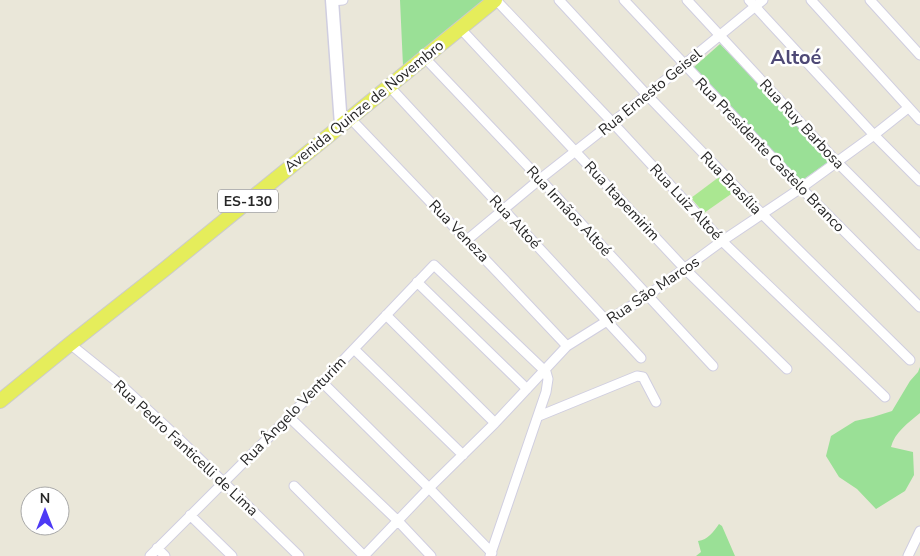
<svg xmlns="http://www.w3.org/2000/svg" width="920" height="556" viewBox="0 0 920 556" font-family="'Nunito Sans',sans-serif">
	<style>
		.green { fill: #9ae096 }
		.pitch { fill: #aae791 }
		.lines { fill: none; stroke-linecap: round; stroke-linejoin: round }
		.street-casing { stroke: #d0cee0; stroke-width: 11 }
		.secondary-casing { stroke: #d0cee0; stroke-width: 15 }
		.primary-casing { stroke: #cbcbcb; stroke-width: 16 }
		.street { stroke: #fff; stroke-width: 9 }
		.secondary { stroke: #fff; stroke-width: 12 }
		.primary { stroke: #e5ed5b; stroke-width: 14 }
		.labels { text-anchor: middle; stroke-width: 5; stroke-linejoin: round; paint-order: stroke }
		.shield { fill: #fff; stroke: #686868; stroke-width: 1 }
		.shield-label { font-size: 14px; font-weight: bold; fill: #272727 }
		.street-label { font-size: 15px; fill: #272727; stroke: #fff }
		.district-label { font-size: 20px; font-weight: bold; fill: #4e4976; stroke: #fff }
	</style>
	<rect width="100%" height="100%" fill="#eae7d9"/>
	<path class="green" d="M400,0H486L403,66Z
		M720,44L831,160L801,181L694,67Z
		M920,367V413C909,422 894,433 891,447L913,452L914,475L905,491L876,509L857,489L839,477L826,456L831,436L855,421L873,417L892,411L910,381L918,372Z
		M719,524L722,526L735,556H696L701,552L698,541C708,540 714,531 719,524Z"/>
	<path class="pitch" d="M719,177L734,192L704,213L691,198Z"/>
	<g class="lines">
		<defs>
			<path id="street" d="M496,0L612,122L722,241L885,397
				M559,0L647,95L762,214L910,360
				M624,0L801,188L920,307
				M687,0L837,162L920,245
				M749,0L874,135L920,181
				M811,0L920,120
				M870,0L920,55
				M332,1L343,0
				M460,28L685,269L787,369
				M424,57L540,179L713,366
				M389,86L641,358
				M350,118L500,275L567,346
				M467,240L540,179L647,95L763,0
				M417,282L527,389
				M386,315L495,423
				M70,344L121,385L174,434L299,556
				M354,349L463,455
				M322,382L429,488L492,553
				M539,416L637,376L643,377L645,381L656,402
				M289,417L398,521L431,556
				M294,486L364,556
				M190,515L232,556
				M157,548L165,556
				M150,556L289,417L434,265L546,372L548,379L546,392L490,556
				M364,556L429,488L495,423L567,346L647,296L722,241L801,188L874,135L908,108
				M908,556L920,531"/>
			<path id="secondary" d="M332,0L341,125"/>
			<path id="primary" d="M0,401L70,344L165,269L495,0"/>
		</defs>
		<use href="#street" class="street-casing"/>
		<use href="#secondary" class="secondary-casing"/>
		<use href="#primary" class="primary-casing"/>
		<use href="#street" class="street"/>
		<use href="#secondary" class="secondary"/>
		<use href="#primary" class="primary"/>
	</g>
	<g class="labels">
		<rect class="shield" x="218" y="189.5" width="60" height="23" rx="4"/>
		<g class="shield-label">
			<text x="248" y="206">ES-130</text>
		</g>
		<g class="street-label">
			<text transform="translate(650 92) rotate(-39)" y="5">Rua Ernesto Geisel</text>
			<text transform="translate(364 106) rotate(-39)" y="5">Avenida Quinze de Novembro</text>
			<text transform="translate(802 124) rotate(47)" y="5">Rua Ruy Barbosa</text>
			<text transform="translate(770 155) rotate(46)" y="5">Rua Presidente Castelo Branco</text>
			<text transform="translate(731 183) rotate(46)" y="5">Rua Brasília</text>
			<text transform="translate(622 201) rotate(47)" y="5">Rua Itapemirim</text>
			<text transform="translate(686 202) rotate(47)" y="5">Rua Luiz Altoé</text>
			<text transform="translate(569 211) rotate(47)" y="5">Rua Irmãos Altoé</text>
			<text transform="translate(515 222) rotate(47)" y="5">Rua Altoé</text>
			<text transform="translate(459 231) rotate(46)" y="5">Rua Veneza</text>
			<text transform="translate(653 290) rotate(-34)" y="5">Rua São Marcos</text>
			<text transform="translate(293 411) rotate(-46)" y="5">Rua Ângelo Venturim</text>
			<text transform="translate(186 448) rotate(43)" y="5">Rua Pedro Fanticelli de Lima</text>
		</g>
		<g class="district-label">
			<text x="796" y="64">Altoé</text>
		</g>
	</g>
	<g transform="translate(45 511)"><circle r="24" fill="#ffffff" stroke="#a9a9a9"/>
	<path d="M0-4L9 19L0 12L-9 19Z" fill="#4d3af5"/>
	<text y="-8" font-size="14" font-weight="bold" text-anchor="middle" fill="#272727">N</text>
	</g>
</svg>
